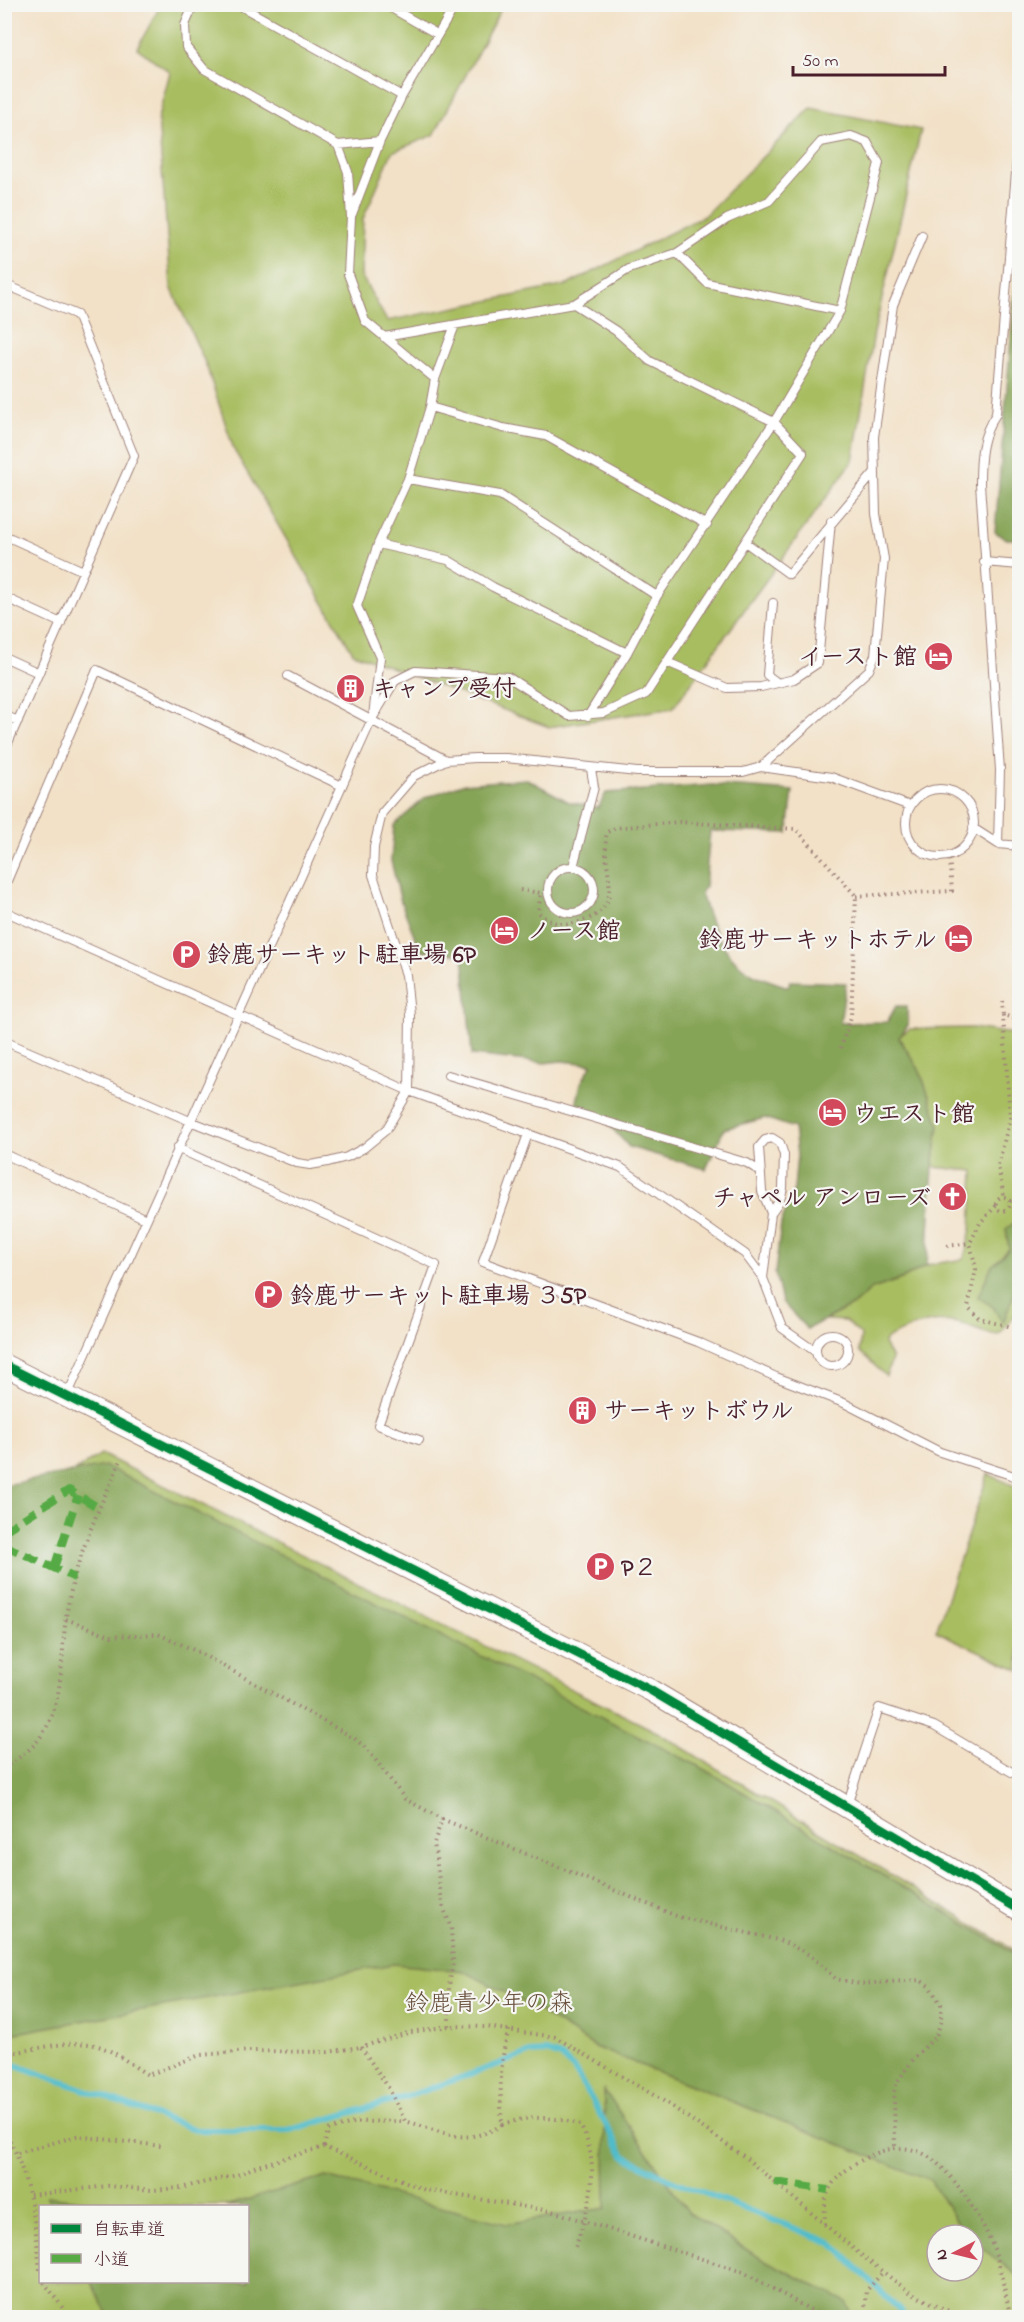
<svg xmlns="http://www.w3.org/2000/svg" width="1024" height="2322" viewBox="0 0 1024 2322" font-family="'Indie Flower','Klee One',sans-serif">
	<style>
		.green { fill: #a8bd61; stroke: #796e46; stroke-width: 1.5; fill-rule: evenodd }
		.forest { fill: #86a457; stroke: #686241; stroke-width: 1.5 }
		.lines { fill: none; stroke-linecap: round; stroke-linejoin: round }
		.stream { stroke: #50bccb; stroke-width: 6 }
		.service-casing { stroke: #9e8079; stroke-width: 10 }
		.tertiary-casing { stroke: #9e8079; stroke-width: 23 }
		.path { stroke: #9e8079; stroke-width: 4; stroke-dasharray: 1.5 4.5; stroke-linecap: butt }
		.service { stroke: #fff; stroke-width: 8 }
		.tertiary { stroke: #fff; stroke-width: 21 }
		.quiet { stroke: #57aa44; stroke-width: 8; stroke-dasharray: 15 8; stroke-linecap: butt }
		.cycleway-casing { stroke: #f6f6f2; stroke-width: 13 }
		.cycleway { stroke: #00873e; stroke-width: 9 }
		.labels { text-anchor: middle; stroke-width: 4.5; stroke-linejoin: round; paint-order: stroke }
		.poi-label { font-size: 24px; font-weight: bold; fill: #4a1f2b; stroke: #f6f6f2; text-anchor: start }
		.park-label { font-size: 24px; fill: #664e3b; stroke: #f6f6f2 }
	</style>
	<rect width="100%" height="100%" fill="#f6f6f2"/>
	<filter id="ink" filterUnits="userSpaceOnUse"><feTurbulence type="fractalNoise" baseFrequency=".0167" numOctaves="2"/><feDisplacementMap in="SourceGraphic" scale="12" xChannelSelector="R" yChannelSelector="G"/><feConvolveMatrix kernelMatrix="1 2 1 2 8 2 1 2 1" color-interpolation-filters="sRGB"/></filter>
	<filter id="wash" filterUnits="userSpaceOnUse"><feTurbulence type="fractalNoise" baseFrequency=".008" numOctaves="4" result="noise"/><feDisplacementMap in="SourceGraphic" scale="24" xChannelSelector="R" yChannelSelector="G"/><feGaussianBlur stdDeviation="1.35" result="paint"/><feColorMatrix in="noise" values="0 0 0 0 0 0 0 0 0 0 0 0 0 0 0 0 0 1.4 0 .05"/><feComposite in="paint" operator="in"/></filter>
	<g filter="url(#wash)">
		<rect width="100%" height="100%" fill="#f2e1c7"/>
		<path class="green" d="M161,5H503L434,135L392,152L363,219L361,275L387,321L567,285L704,216L811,108L921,130L874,333L853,461L673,708L549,727L353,653L234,450L206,365L171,287L158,118L170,72L137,48Z
			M972,1028L1019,1035V1310L999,1335C984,1335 972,1327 958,1323C933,1317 908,1328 886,1339L884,1344L892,1359L886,1376L859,1351L861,1335L845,1321L825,1320L853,1305L872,1289L904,1278L927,1265L964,1259L971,1229L974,1171L933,1167L939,1125L920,1071L898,1037L910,1029Z
			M101,1454L657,1732L1019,1953V2317L5,2318V1516ZM40,2206H248V2282H40ZM937,2235H973V2271H937Z
			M988,1474L1019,1488V1670L936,1631Z"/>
		<path class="forest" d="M1019,242L1020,539H1007L995,532Z
			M527,779L569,802L598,808L606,793L712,785L793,791L788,833L710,831L705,887L701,893C709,922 724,959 753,974C764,979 777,983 788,987L790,981L846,983L840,1023L887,1022L896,1006H907L908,1025L899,1038L920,1071L939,1125L933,1167L927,1265L904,1278L872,1289L853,1305L807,1329L782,1302L775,1273L781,1223L794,1189L797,1155L794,1128L765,1118L724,1129L706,1169L629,1147L604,1119L576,1106L581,1083L592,1064L561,1061L545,1063L472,1055L463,955L420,950L401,902L391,861L394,825L425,798L462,784Z
			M1019,1219V1281L1003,1323L993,1307L978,1297L991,1267L1009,1249L1006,1229Z
			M105,1466L706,1770L1019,1956V2277L973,2241V2235H966L930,2180L595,2047L536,2009L464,1971L393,1964L5,2035V1485Z
			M604,2090L689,2213L755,2255L846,2302L854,2317L110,2318L91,2282H248V2206H225L326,2177L506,2224L606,2208Z
			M46,2196L126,2206H51Z"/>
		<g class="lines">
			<path class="stream" d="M4,2061L197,2130H290L406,2097L530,2053L546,2052L561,2057L574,2069L624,2156L671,2180L832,2243L907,2318"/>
		</g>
	</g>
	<g filter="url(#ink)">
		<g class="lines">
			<defs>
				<path id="service" d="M194,4L185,25L186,47L204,69L338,145L380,141
					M237,4L402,96
					M384,4L437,34
					M1020,124L996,414C981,436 980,458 980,484L1000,770L998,844L1020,846
					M338,145L348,172L351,217L348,274L365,321L435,379
					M352,214L380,141L402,96L456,4
					M677,253L707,283L840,311
					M4,284L77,315L134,456L4,752
					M384,337L574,304L629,269L677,253L727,219L769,201L821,142L851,136L867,142L879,163L840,311L774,422L657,596L627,653L588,716
					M430,407L503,428L546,436L707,525
					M408,479L500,495L657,596
					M4,535L83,571
					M745,542L789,574L874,473
					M378,544L448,560L493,587L627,653
					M984,562L1020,565
					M4,597L61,623
					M773,603L767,675L778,683
					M4,657L39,673
					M667,662L727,688L761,687L794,679L818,663L831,521
					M288,676L446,760
					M4,715L18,721
					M373,716L380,658L357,606L378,544L408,479L430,407L435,379L455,325
					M761,767L869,670L875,655L884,559L876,514L874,437L893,305L922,236
					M906 823a34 34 0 1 1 68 0a34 34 0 1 1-68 0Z
					M973,828L998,844
					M573,867L594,787L591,769
					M548 890a23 23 0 1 1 46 0a23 23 0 1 1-46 0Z
					M4,888L97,670L342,786
					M4,911L409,1091L620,1167L745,1254L763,1278L782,1328L816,1352
					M4,1041L190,1121L297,1163L310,1165L328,1162L347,1157L364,1148L386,1130L409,1091L410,1014L406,975L373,875L374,847L382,813L414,776L446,760L475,758H506L637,772H743L761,767L831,777L910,806
					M448,1075L747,1163L761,1172
					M528,1134L483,1262L698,1342L776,1377L844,1403L940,1452L1020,1478
					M177,1148L436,1265L378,1425L419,1440
					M4,1154L146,1219
					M763,1278L771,1213L780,1200L783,1188L784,1155L780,1143L772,1138L765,1140L759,1147L762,1191L771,1213
					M816 1350a16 16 0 1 1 32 0a16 16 0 1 1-32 0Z
					M67,1396L372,719L395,681L415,671L508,677L569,716L604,713L646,694L803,453L774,422L650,361L616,331L574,304
					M847,1805L879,1708L934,1726L1020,1777"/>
				<path id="tertiary" d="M4,1365L650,1690L1020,1910"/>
			</defs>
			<use href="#service" class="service-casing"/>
			<use href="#tertiary" class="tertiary-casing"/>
			<path class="path" d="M520,890L541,893L538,912C548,922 562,927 576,923C632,908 599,871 607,832L615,828L679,822L796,829L856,896L851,1017L840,1050
				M856,896L952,891L949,856
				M1002,1001L1003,1015L1020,1020
				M1003,1015L1010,1118L998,1166L1004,1197
				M996 1204a7 7 0 1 1 14 0a7 7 0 1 1-14 0Z
				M1010,1201L1020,1199
				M996,1206L980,1223L970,1243L976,1269L968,1307L980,1319L1012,1327
				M947,1246L970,1243
				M66,1619L111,1636L158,1634L196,1651L354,1738L368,1750L405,1799L442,1819L434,1843L442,1903L451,1928L453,1962L449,1986V2026
				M4,1768C14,1761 25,1754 34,1745C68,1708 59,1651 68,1605C77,1554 101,1504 122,1458
				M442,1819L679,1917L782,1941L810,1955L836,1979L860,1984L920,1980L929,1986L941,2004V2022L936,2036L915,2057L897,2082L894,2092L895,2148
				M509,2030C499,2062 500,2092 502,2125C526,2115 555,2116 580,2125C602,2164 590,2208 575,2248
				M4,2054C31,2051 68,2039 94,2045C113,2049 131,2065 148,2075L200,2055L249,2051L328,2052L361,2047
				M502,2125C463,2148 443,2131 405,2121L388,2087L361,2047L411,2032L449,2026L487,2027L555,2037L667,2103L746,2158L861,2255L912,2294L964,2318
				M4,2130C30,2174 35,2220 40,2270
				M324,2147L328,2130L356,2122L405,2121
				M18,2153L77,2136L161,2146
				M30,2195L108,2186L152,2190L180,2188L237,2175L257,2166L324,2147L425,2190L555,2212L743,2272L825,2318
				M825,2224C823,2193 829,2181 855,2164C908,2131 936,2153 967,2199C978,2217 990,2235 996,2255C1002,2275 1006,2297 1011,2318
				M44,2282L70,2318
				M864,2318L867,2290L883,2272"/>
			<use href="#service" class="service"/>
			<use href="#tertiary" class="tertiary"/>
			<path class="quiet" d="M4,1531L69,1490L99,1508
				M4,1545L75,1578
				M54,1568L78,1495
				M775,2182L828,2190"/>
			<defs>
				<path id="cycleway" d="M4,1365L650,1690L1020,1910"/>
			</defs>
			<use href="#cycleway" class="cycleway-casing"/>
			<use href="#cycleway" class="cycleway"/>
		</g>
	</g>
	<defs>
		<symbol id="hotel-disc" viewBox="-11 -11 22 22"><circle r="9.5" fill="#d1495b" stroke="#f6f6f2"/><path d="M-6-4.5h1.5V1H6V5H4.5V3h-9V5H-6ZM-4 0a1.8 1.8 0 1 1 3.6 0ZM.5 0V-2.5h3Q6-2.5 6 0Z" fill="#fff"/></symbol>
		<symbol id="building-disc" viewBox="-11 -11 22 22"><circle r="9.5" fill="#d1495b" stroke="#f6f6f2"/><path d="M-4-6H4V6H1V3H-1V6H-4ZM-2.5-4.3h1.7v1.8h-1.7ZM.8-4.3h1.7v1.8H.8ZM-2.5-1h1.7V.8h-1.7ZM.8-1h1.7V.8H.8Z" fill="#fff"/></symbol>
		<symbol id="parking-disc" viewBox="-11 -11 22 22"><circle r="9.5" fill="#d1495b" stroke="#f6f6f2"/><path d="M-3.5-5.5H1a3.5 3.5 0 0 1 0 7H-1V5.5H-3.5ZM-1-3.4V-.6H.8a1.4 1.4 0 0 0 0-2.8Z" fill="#fff"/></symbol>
		<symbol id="church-disc" viewBox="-11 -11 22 22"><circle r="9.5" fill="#d1495b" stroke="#f6f6f2"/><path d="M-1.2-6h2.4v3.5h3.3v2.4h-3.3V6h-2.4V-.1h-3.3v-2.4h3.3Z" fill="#fff"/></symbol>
	</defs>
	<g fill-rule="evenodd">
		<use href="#hotel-disc" x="922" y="640" width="33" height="33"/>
		<use href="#building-disc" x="334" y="672" width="33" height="33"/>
		<use href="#hotel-disc" x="488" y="914" width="33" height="33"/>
		<use href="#hotel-disc" x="942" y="922" width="33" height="33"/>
		<use href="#parking-disc" x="170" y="938" width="33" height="33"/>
		<use href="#hotel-disc" x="816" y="1096" width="33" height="33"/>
		<use href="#church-disc" x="936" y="1180" width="33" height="33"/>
		<use href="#parking-disc" x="252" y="1278" width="33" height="33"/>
		<use href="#building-disc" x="566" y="1394" width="33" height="33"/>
		<use href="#parking-disc" x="584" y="1550" width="33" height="33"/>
	</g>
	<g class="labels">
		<g class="poi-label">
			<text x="917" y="664" text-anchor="end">イースト館</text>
			<text x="372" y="696">キャンプ受付</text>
			<text x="526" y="938">ノース館</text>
			<text x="937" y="947" text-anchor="end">鈴鹿サーキットホテル</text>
			<text x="207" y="962">鈴鹿サーキット駐車場 6P</text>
			<text x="853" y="1121">ウエスト館</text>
			<text x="931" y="1205" text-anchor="end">チャペル アンローズ</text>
			<text x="290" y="1303">鈴鹿サーキット駐車場 ３5P</text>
			<text x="604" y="1418">サーキットボウル</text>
			<text x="621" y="1575">P２</text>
		</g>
		<g class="park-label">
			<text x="489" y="2010">鈴鹿青少年の森</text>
		</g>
	</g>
	<rect width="1024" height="2322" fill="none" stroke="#f6f6f2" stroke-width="24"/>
	<rect x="39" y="2205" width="210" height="78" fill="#f6f6f2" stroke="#b1a0a2" stroke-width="1.5"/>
	<rect x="51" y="2224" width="30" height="9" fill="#00873e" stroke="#b1a0a2" stroke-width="1.5"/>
	<text x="93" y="2235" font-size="18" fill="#4a1f2b">自転車道</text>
	<rect x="51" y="2254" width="30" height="9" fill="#57aa44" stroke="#b1a0a2" stroke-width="1.5"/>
	<text x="93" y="2265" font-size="18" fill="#4a1f2b">小道</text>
	<g transform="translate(955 2253) rotate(263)"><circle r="28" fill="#f6f6f2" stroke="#b1a0a2" stroke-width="1.5"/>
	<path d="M0-4.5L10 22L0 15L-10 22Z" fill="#d1495b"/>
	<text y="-9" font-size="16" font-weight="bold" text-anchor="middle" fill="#4a1f2b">N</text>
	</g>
	<path d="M793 66v9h152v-9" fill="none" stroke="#4a1f2b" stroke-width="3"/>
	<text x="802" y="66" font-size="18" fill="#4a1f2b" stroke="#f6f6f2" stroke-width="4.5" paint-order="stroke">50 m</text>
</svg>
